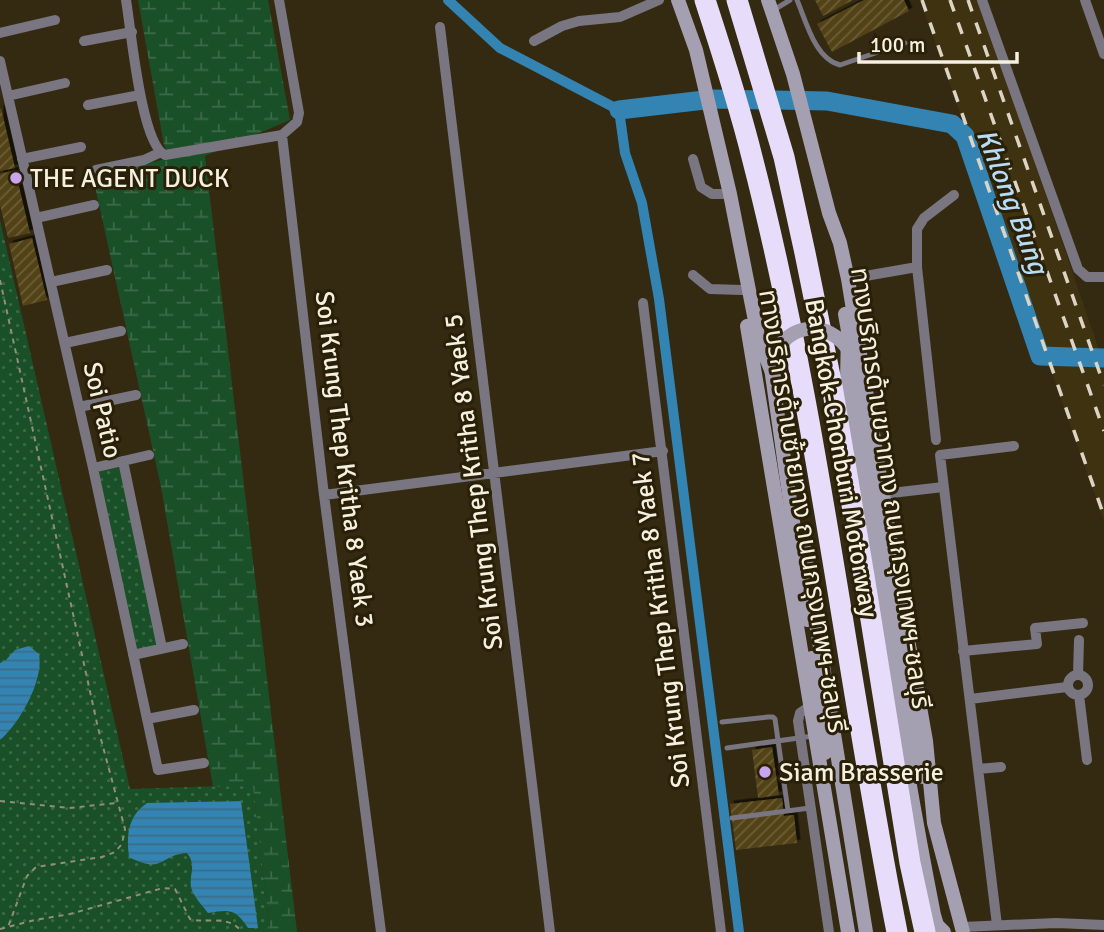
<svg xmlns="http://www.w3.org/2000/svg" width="1104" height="932" viewBox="0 0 1104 932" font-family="Signika,'Noto Sans Thai',sans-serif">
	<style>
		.built { fill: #3e3211 }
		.grass { fill: url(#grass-dots) }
		.wetland { fill: url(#wetland-marsh) }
		.water { fill: url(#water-rules) }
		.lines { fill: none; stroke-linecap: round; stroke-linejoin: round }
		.canal { stroke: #3384b3; stroke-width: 10 }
		.river { stroke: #3384b3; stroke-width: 19 }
		.building { fill: url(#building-hatch); filter: url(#shadow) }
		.path { stroke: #948d79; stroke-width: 2; stroke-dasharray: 5 5; stroke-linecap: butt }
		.service { stroke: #797581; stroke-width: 5 }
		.minor { stroke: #797581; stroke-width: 10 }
		.secondary { stroke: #a59fb2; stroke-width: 14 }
		.motorway { stroke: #e7ddfa; stroke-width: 21 }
		.rail { stroke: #dcd5c5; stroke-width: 3.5; stroke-dasharray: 12 12; stroke-linecap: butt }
		.secondary-bridge { stroke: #a59fb2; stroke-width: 14 }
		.poi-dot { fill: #c8a5ee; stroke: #292007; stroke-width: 2.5 }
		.labels { text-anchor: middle; stroke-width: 6; stroke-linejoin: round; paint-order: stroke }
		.poi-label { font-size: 26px; fill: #f6f0e1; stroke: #292007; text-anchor: start }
		.street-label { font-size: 26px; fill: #f6f0e1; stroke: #292007 }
		.water-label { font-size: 28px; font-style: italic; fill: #b6dcf6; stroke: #292007 }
	</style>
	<defs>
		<pattern id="grass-dots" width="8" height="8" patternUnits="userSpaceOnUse" patternTransform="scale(1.75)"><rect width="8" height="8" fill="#1a5028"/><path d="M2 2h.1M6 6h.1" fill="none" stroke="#3c6a47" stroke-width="1.8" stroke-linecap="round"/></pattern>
		<pattern id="wetland-marsh" width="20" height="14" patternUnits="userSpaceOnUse" patternTransform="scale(1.75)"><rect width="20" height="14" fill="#1a5028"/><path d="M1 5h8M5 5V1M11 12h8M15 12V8" fill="none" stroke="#3c6a47"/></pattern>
		<pattern id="water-rules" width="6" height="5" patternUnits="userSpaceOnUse" patternTransform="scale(1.75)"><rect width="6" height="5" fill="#3384b3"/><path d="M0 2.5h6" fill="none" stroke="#3c6c87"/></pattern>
		<pattern id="building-hatch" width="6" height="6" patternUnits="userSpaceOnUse" patternTransform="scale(1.75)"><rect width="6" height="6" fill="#524318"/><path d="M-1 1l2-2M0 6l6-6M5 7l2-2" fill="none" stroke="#6c5e39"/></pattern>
		<filter id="shadow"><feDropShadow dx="3.5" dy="-3.5" stdDeviation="0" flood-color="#0009"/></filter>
	</defs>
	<rect width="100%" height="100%" fill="#332a11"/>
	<path class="built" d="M920,0H979L1104,364V521Z"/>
	<path class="grass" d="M0,220L130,789L253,785L270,932H0Z
		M120,467L157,646L136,650L98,472Z"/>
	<path class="wetland" d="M138,0H268L290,120L205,156L297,932H270L253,786L213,787L161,487L93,177L170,158L164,145Z"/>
	<path class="water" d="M29,646L39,654C44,680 20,723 0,740V663L6,660L15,650Z
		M241,801L258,928H248C235,908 229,910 208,913C202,905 193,896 191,887C189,873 197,866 187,853C159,855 164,875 129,857C126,835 128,816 147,803Z"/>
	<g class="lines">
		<path class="canal" d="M448,0L500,48L619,110L625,153L642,203L659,299L739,932"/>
		<path class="river" d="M619,110L713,99L827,101L952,124L965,136L1040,356L1104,358"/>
	</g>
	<path class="building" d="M815,0H853L823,16Z
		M864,0H904L909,11L832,52L817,24Z
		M1,108L15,168L0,171V109Z
		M15,170L30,233L8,238L0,205V174Z
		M32,238L47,300L23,306L9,244Z
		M772,747L779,795L758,798L752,750Z
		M782,798L784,816L794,815L797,843L736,850L730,804Z"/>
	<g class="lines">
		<path class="path" d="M0,280L98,728L125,829L122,844L115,852L102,857L36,867L27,876L8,927
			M0,801L69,808L117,803
			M0,929L35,920L70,914L163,888L175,889L190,919C209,924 228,914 242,932"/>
		<path class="service" d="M797,0C806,21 815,59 840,65L905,43
			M772,11L790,0
			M722,722L768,717H773L775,719L788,811
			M727,748L813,736
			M732,818L810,808"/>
		<path class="minor" d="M126,0C131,29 141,144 165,155L282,135
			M279,0L299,113L297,122L282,135L324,495L381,932
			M982,0L1078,269L1087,277H1104
			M1085,0L1104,54
			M440,27L550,932
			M0,33L55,20
			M84,41L132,32
			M534,41L562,26L579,21L620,17L659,0
			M0,61L93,468L158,770L204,763
			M8,96L65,83
			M88,105L140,95
			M22,159L81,147
			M693,159L701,187L712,194H730
			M96,170L144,160L159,153
			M36,218L94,205
			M693,275L710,289L742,290
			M848,279L917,267
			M51,282L107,270
			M643,303L721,932
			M65,343L121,331
			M79,407L136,395
			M936,440L917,267V229L924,218L954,195
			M123,461L162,648
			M93,468L149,455
			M883,494L943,487
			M324,495L663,451
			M963,651L1037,644L1035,628L1083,623
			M133,655L183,644
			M1068 685a10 10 0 1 1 20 0a10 10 0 1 1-20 0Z
			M1078,675L1079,640
			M1079,695L1087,760
			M970,699L1067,687
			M809,707L800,713L798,721L829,932
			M147,719L194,710
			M978,769L1001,767
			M997,925L940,455L1014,446
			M962,927L1056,923L1104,925"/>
		<path class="secondary" d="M678,0L696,50L730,194L759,341L774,377
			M768,0L793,74L829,213L840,243L848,279L888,526L926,741L934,823L963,932
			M845,314L848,331L847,381L850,412C876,580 901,748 934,915L937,925L944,932
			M747,326L848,932
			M803,542L866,932
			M891,607L909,716L923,777
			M812,658L825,753"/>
		<path class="motorway" d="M705,0C722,52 739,104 752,157C818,412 846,674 897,932
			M737,0L784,157L805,253L832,386L864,576L910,863L925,932"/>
		<path class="rail" d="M922,0L1104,516
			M950,0L1104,431
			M968,0L1104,385"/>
		<path class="secondary-bridge" d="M807,620L771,368C779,322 829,315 851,354L891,607"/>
	</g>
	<g class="poi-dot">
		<circle cx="16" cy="178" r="7"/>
		<circle cx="765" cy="772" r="7"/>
	</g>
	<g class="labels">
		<g class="poi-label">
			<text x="30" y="187">THE AGENT DUCK</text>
			<text x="779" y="781">Siam Brasserie</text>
		</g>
		<g class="street-label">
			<text transform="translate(103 410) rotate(77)" y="9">Soi Patio</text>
			<text transform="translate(842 458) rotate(80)" y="9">Bangkok-Chonburi Motorway</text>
			<text transform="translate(345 459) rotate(83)" y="9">Soi Krung Thep Kritha 8 Yaek 3</text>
			<text transform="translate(473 482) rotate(-97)" y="9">Soi Krung Thep Kritha 8 Yaek 5</text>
			<text transform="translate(891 488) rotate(82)" y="9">ทางบริการด้านขวาทาง ถนนกรุงเทพฯ-ชลบุรี</text>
			<text transform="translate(803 511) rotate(81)" y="9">ทางบริการด้านซ้ายทาง ถนนกรุงเทพฯ-ชลบุรี</text>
			<text transform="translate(660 620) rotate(-97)" y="9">Soi Krung Thep Kritha 8 Yaek 7</text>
		</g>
		<g class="water-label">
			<text transform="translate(1013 201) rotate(69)" y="10">Khlong Bung</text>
		</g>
	</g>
	<path d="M859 52v10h158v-10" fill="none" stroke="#f6f0e1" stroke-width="3.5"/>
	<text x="870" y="52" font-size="21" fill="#f6f0e1" stroke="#292007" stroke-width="5" paint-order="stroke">100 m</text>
</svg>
